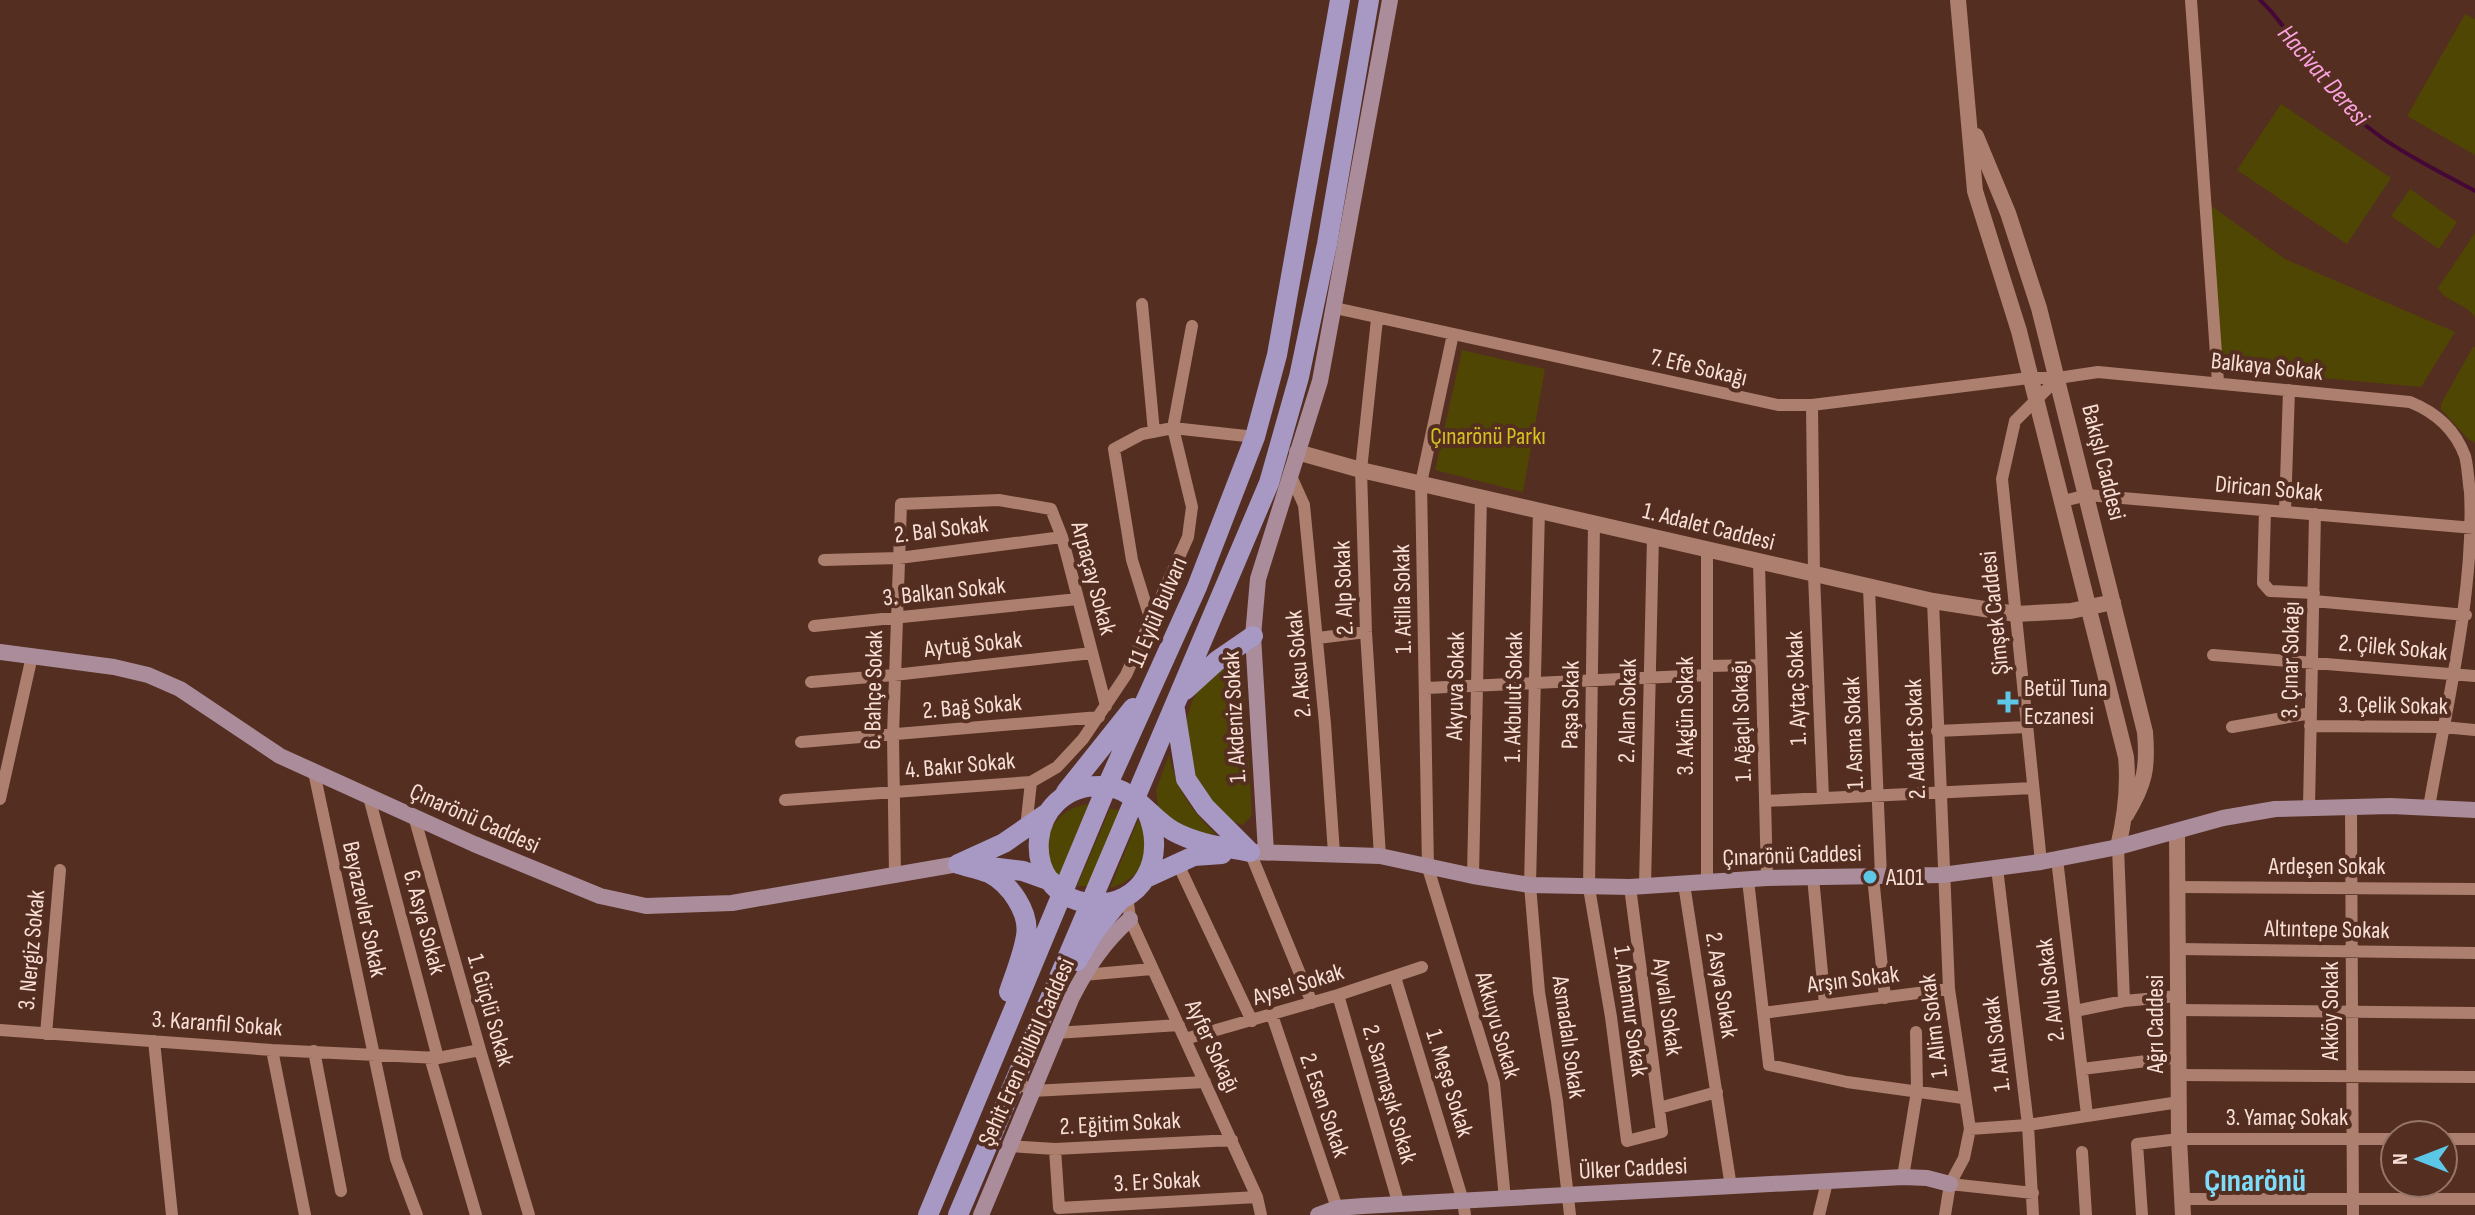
<svg xmlns="http://www.w3.org/2000/svg" width="2475" height="1215" viewBox="0 0 2475 1215" font-family="'Sofia Sans Condensed',sans-serif">
	<style>
		.green { fill: #504603 }
		.lines { fill: none; stroke-linecap: round; stroke-linejoin: round }
		.stream { stroke: #450836; stroke-width: 4 }
		.minor { stroke: #ac7f6f; stroke-width: 12 }
		.tertiary { stroke: #ac7f6f; stroke-width: 16 }
		.secondary { stroke: #aa8c9a; stroke-width: 16 }
		.primary { stroke: #a799c4; stroke-width: 20 }
		.poi-dot { fill: #5cc7e7; stroke: #542e21; stroke-width: 3 }
		.labels { text-anchor: middle; stroke-width: 8; stroke-linejoin: round; paint-order: stroke }
		.street-label { font-size: 24px; fill: #f8dfd6; stroke: #542e21 }
		.park-label { font-size: 24px; fill: #d7c021; stroke: #542e21 }
		.poi-label { font-size: 24px; fill: #f8dfd6; stroke: #542e21; text-anchor: start }
		.water-label { font-size: 26px; font-style: italic; fill: #fba2de; stroke: #542e21 }
		.district-label { font-size: 32px; font-weight: bold; fill: #7cdcfa; stroke: #542e21 }
	</style>
	<rect width="100%" height="100%" fill="#542e21"/>
	<path class="green" d="M2465,14L2475,19V155L2407,116Z
		M2281,104L2391,178L2347,244L2237,170Z
		M2410,189L2457,222L2439,249L2391,216Z
		M2210,205L2285,259L2455,332L2421,387L2223,369Z
		M2475,233V317C2466,303 2445,302 2438,288Z
		M2473,347H2475V443L2468,439L2441,409V404Z
		M1462,350L1545,369L1523,492L1435,470Z
		M1242,649L1252,815L1243,825C1191,811 1170,737 1197,692C1207,677 1228,662 1242,649Z
		M1169,755C1176,788 1191,811 1216,834L1197,835L1167,821L1158,806L1156,790Z
		M1089,804L1058,879C1055,871 1050,862 1048,854C1044,826 1064,807 1089,804Z
		M1110,809L1120,810L1088,886H1077Z
		M1138,820C1164,848 1141,879 1110,888Z"/>
	<g class="lines">
		<path class="stream" d="M2260,0C2285,23 2299,53 2320,79C2364,136 2414,158 2475,191"/>
		<path class="minor" d="M2191,0L2218,382
			M1142,304L1154,432
			M1335,308L1778,405H1812L2029,378H2058L2098,372L2410,402C2435,412 2455,429 2465,456C2468,467 2468,480 2470,492C2475,591 2446,708 2429,807
			M1377,319L1361,470L1366,632L1380,856
			M1453,334L1421,483L1428,868L1494,1083L1505,1199
			M1812,405L1814,575L1823,798
			M1290,474L1304,505L1325,724L1334,853
			M2060,502L2087,495L2474,528
			M1539,510L1530,885L1539,992L1557,1101L1570,1215
			M2265,510L2263,583L2270,591L2314,593
			M2285,511L2289,390
			M1594,523L1589,888L1611,1017L1627,1141L1662,1132L1630,887
			M824,560L899,558L1062,537
			M1759,563L1767,878
			M1869,588L1881,876
			M1933,601L1949,989L1970,1129L1964,1158L1950,1184L1945,1215
			M2314,601L2466,615
			M1150,618L1132,560L1114,449L1142,434L1173,428L1255,437
			M814,626L1078,599
			M1318,638L1366,632
			M2213,655L2475,676
			M1707,666L1761,665
			M811,682L894,675L1092,653
			M1426,688L1707,675
			M2310,726L2443,727L2475,730
			M2232,727L2311,713
			M1937,731L2027,727
			M801,742L1099,717
			M314,772L396,1159L417,1215
			M369,797L438,1058
			M0,799L32,656
			M785,800L1031,782L1057,767L1083,739L1126,675L1188,537L1192,507L1173,428L1192,326
			M1765,801L2033,788
			M2351,806L2353,1215
			M2309,807L2315,514
			M414,816L480,1050L529,1215
			M1026,828L1031,782
			M2118,847L2124,1001
			M1250,852L1312,1003
			M2057,859L2087,1115
			M1177,862L1252,1021
			M2041,862L2002,479L2015,421L2058,378
			M1997,868L2028,1125L2033,1215
			M895,876L893,735L901,504L999,500L1051,509L1062,537L1106,706
			M1473,876L1481,496
			M1873,876L1885,998
			M1813,877L1825,1005
			M1748,880L1769,1065L1847,1082L1963,1098
			M1707,883V549
			M1684,884L1731,1187
			M1645,886L1653,536
			M2179,887L2475,889
			M1127,895L1130,919L1257,1197L1261,1215
			M2179,949L2475,953
			M1083,975L1152,969
			M1395,977L1463,1201L1465,1215
			M1338,995L1399,1205
			M2179,1010L2475,1013
			M2075,1011L2124,1001L2179,996
			M1763,1013L1949,989
			M1272,1015L1337,1208
			M0,1030L272,1050L438,1058L480,1050
			M1056,1033L1179,1025
			M46,1034L60,870
			M1185,1039L1338,995L1422,967
			M154,1041L172,1215
			M272,1050L305,1215
			M314,1051L341,1191
			M430,1057L476,1215
			M2082,1069L2179,1057
			M2179,1075L2475,1077
			M1015,1081L1032,1091L1205,1082
			M1659,1108L1717,1092
			M1970,1129L2028,1125L2179,1102
			M2443,1139H2475
			M1010,1146L1055,1149L1232,1140
			M1055,1149L1059,1208L1257,1197
			M2082,1152L2086,1215
			M1903,1177L1917,1091L1916,1032
			M1950,1184L2033,1193
			M2182,1199H2475
			M1819,1215L1827,1182
			M2142,1215L2137,1144L2179,1139H2395"/>
		<path class="tertiary" d="M1958,0L1975,191L2019,331L2126,757C2129,788 2125,817 2118,847
			M1976,136L2008,213L2039,308L2145,732C2148,768 2145,784 2126,815
			M1297,452L1361,470L1933,601L2016,614L2071,611L2113,602
			M2177,833L2179,1139L2183,1215"/>
		<path class="secondary" d="M0,652L114,667L148,675L180,689L280,756L474,844L600,896L646,906L732,903L958,864
			M1250,852L1380,856L1473,876L1530,885L1630,887L1767,878L1942,875L2041,862L2118,847L2223,818L2275,809L2391,806L2475,810
			M1266,852L1253,636L1258,579L1320,381L1390,0
			M981,1215L1072,997C1088,966 1104,942 1130,919
			M1318,1215L1337,1208L1363,1206L1903,1177L1927,1178L1950,1184"/>
		<path class="primary" d="M1185,690L1218,660L1253,636
			M1175,710L1186,779L1205,807L1250,852
			M1066,792L1133,708
			M1147,812C1167,856 1144,909 1089,903C1016,894 1024,783 1103,786C1133,787 1149,817 1173,831C1196,844 1225,847 1250,852
			M958,864C968,867 979,869 989,873C1010,884 1030,912 1026,936C1023,955 1015,974 1009,992
			M958,864L1004,843L1046,814
			M982,866L1023,871L1051,881
			M1146,878L1194,856L1222,854
			M1077,961L1094,932L1121,899
			M928,1215L1107,786L1197,587L1255,437L1277,355L1340,0
			M958,1215L1269,483L1299,377L1327,244L1369,0"/>
	</g>
	<g class="poi-dot">
		<path d="M2004 690h8v8h8v8h-8v8h-8v-8h-8v-8h8z"/>
		<circle cx="1870" cy="877" r="8"/>
	</g>
	<g class="labels">
		<g class="street-label">
			<text transform="translate(2267 366) rotate(6)" y="8">Balkaya Sokak</text>
			<text transform="translate(1699 367) rotate(13)" y="8">7. Efe Sokağı</text>
			<text transform="translate(2104 462) rotate(76)" y="8">Bakışlı Caddesi</text>
			<text transform="translate(2269 488) rotate(5)" y="8">Dirican Sokak</text>
			<text transform="translate(1709 526) rotate(14)" y="8">1. Adalet Caddesi</text>
			<text transform="translate(941 529) rotate(-7)" y="8">2. Bal Sokak</text>
			<text transform="translate(1094 578) rotate(75)" y="8">Arpaçay Sokak</text>
			<text transform="translate(1343 588) rotate(-92)" y="8">2. Alp Sokak</text>
			<text transform="translate(944 591) rotate(-6)" y="8">3. Balkan Sokak</text>
			<text transform="translate(1402 599) rotate(-91)" y="8">1. Atilla Sokak</text>
			<text transform="translate(1157 612) rotate(-67)" y="8">11 Eylül Bulvarı</text>
			<text transform="translate(1994 613) rotate(-96)" y="8">Şimşek Caddesi</text>
			<text transform="translate(973 644) rotate(-6)" y="8">Aytuğ Sokak</text>
			<text transform="translate(2393 647) rotate(5)" y="8">2. Çilek Sokak</text>
			<text transform="translate(2290 660) rotate(-89)" y="8">3. Çınar Sokağı</text>
			<text transform="translate(1298 664) rotate(-95)" y="8">2. Aksu Sokak</text>
			<text transform="translate(1455 686) rotate(-89)" y="8">Akyuva Sokak</text>
			<text transform="translate(1796 688) rotate(-92)" y="8">1. Aytaç Sokak</text>
			<text transform="translate(873 690) rotate(-89)" y="8">6. Bahçe Sokak</text>
			<text transform="translate(1513 697) rotate(-89)" y="8">1. Akbulut Sokak</text>
			<text transform="translate(1570 705) rotate(-89)" y="8">Paşa Sokak</text>
			<text transform="translate(2393 705) rotate(1)" y="8">3. Çelik Sokak</text>
			<text transform="translate(972 706) rotate(-5)" y="8">2. Bağ Sokak</text>
			<text transform="translate(1627 711) rotate(-89)" y="8">2. Alan Sokak</text>
			<text transform="translate(1685 716) rotate(-90)" y="8">3. Akgün Sokak</text>
			<text transform="translate(1234 717) rotate(-93)" y="8">1. Akdeniz Sokak</text>
			<text transform="translate(1741 721) rotate(-92)" y="8">1. Ağaçlı Sokağı</text>
			<text transform="translate(1853 733) rotate(-92)" y="8">1. Asma Sokak</text>
			<text transform="translate(1915 739) rotate(-92)" y="8">2. Adalet Sokak</text>
			<text transform="translate(960 765) rotate(-5)" y="8">4. Bakır Sokak</text>
			<text transform="translate(475 818) rotate(24)" y="8">Çınarönü Caddesi</text>
			<text transform="translate(1792 855) rotate(-2)" y="8">Çınarönü Caddesi</text>
			<text x="2327" y="874">Ardeşen Sokak</text>
			<text transform="translate(365 909) rotate(78)" y="8">Beyazevler Sokak</text>
			<text transform="translate(425 922) rotate(75)" y="8">6. Asya Sokak</text>
			<text transform="translate(2327 929) rotate(1)" y="8">Altıntepe Sokak</text>
			<text transform="translate(31 950) rotate(-85)" y="8">3. Nergiz Sokak</text>
			<text transform="translate(1853 979) rotate(-7)" y="8">Arşın Sokak</text>
			<text transform="translate(1298 984) rotate(-17)" y="8">Aysel Sokak</text>
			<text transform="translate(1722 985) rotate(81)" y="8">2. Asya Sokak</text>
			<text transform="translate(2050 990) rotate(-97)" y="8">2. Avlu Sokak</text>
			<text transform="translate(1668 1007) rotate(82)" y="8">Ayvalı Sokak</text>
			<text transform="translate(491 1010) rotate(74)" y="8">1. Güçlü Sokak</text>
			<text transform="translate(1631 1011) rotate(82)" y="8">1. Anamur Sokak</text>
			<text transform="translate(2330 1011) rotate(-90)" y="8">Akköy Sokak</text>
			<text transform="translate(217 1023) rotate(4)" y="8">3. Karanfil Sokak</text>
			<text transform="translate(2155 1024) rotate(-90)" y="8">Ağrı Caddesi</text>
			<text transform="translate(1498 1025) rotate(74)" y="8">Akkuyu Sokak</text>
			<text transform="translate(1933 1026) rotate(-97)" y="8">1. Alim Sokak</text>
			<text transform="translate(1569 1037) rotate(82)" y="8">Asmadalı Sokak</text>
			<text transform="translate(1996 1044) rotate(-97)" y="8">1. Atlı Sokak</text>
			<text transform="translate(1213 1046) rotate(65)" y="8">Ayfer Sokağı</text>
			<text transform="translate(1026 1052) rotate(-66)" y="8">Şehit Eren Bülbül Caddesi</text>
			<text transform="translate(1450 1083) rotate(73)" y="8">1. Meşe Sokak</text>
			<text transform="translate(1390 1094) rotate(74)" y="8">2. Sarmaşık Sokak</text>
			<text transform="translate(1325 1105) rotate(71)" y="8">2. Esen Sokak</text>
			<text x="2287" y="1125">3. Yamaç Sokak</text>
			<text transform="translate(1120 1123) rotate(-3)" y="8">2. Eğitim Sokak</text>
			<text transform="translate(1633 1168) rotate(-3)" y="8">Ülker Caddesi</text>
			<text transform="translate(1157 1181) rotate(-3)" y="8">3. Er Sokak</text>
		</g>
		<g class="park-label">
			<text x="1488" y="444">Çınarönü Parkı</text>
		</g>
		<g class="poi-label">
			<text x="2024" y="696">Betül Tuna<tspan x="2024" dy="28">Eczanesi</tspan></text>
			<text x="1886" y="885">A101</text>
		</g>
		<g class="water-label">
			<text transform="translate(2324 75) rotate(49)" y="9">Hacivat Deresi</text>
		</g>
		<g class="district-label">
			<text x="2255" y="1191">Çınarönü</text>
		</g>
	</g>
	<g transform="translate(2419 1159) rotate(270)"><circle r="38" fill="#542e21" stroke="#967569" stroke-width="2"/>
	<path d="M0-6L14 30L0 20L-14 30Z" fill="#5cc7e7"/>
	<text y="-12" font-size="22" font-weight="bold" text-anchor="middle" fill="#f8dfd6">N</text>
	</g>
</svg>
